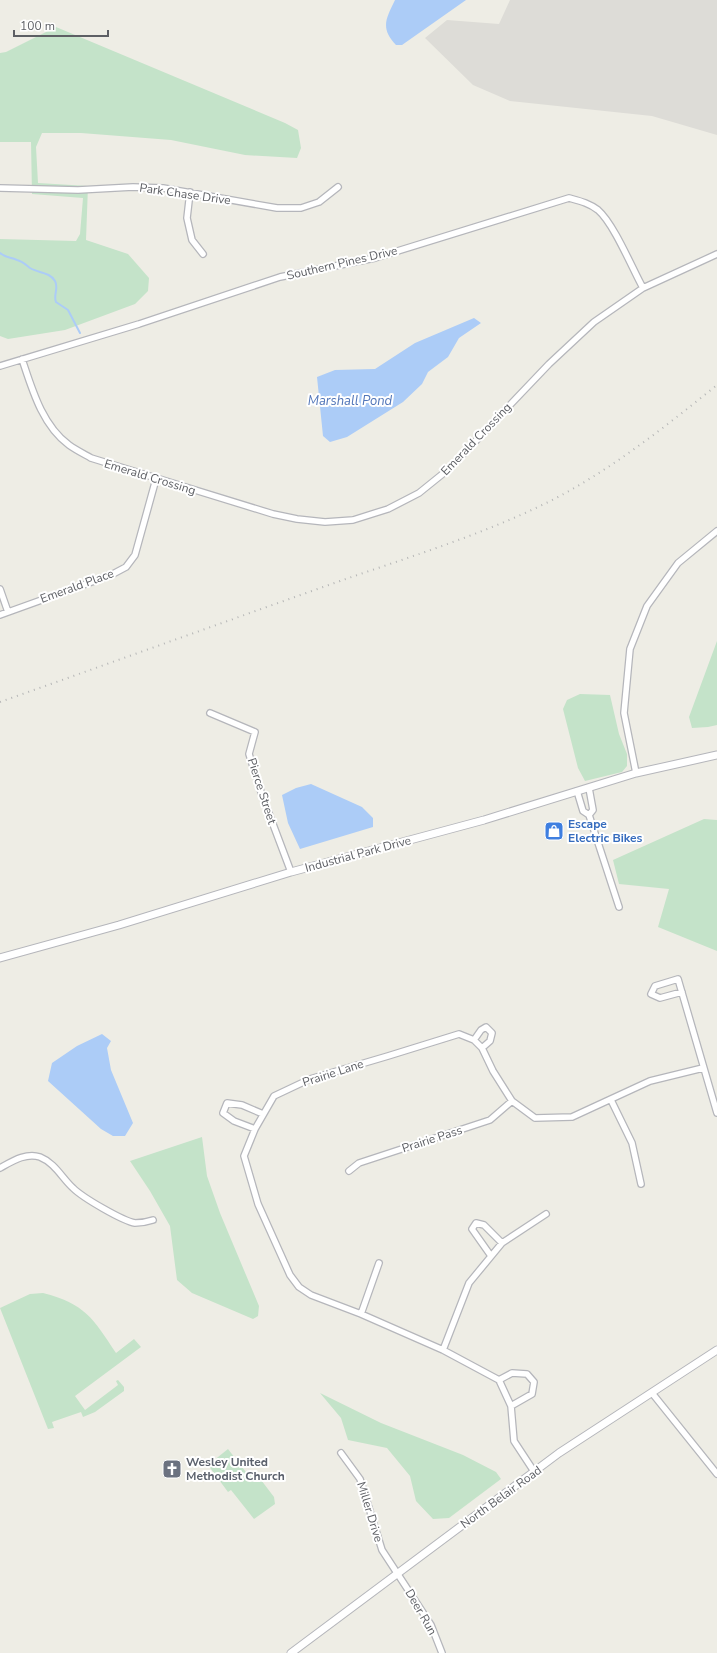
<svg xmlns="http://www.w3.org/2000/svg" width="717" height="1653" viewBox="0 0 717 1653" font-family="'Nunito Sans',sans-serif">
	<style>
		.industrial { fill: #dddcd7 }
		.green { fill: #c4e3c9 }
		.water { fill: #acccf7 }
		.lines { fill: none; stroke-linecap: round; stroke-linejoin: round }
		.stream { stroke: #acccf7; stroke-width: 2 }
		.minor-casing { stroke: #b5b6bb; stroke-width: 8 }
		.tertiary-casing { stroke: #b5b6bb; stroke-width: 9 }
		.minor { stroke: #fff; stroke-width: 5.5 }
		.tertiary { stroke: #fff; stroke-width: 7 }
		.rail { stroke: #b5b6b6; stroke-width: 2; stroke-dasharray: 1 5; stroke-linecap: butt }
		.labels { text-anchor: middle; stroke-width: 4; stroke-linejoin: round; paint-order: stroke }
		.street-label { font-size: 12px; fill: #5d5f64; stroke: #fff }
		.shop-label { font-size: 12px; font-weight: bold; fill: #366cbe; stroke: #fff; text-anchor: start }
		.worship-label { font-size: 12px; font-weight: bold; fill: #5b616d; stroke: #fff; text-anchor: start }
		.water-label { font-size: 13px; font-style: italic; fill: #5175b8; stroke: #fff }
	</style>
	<rect width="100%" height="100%" fill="#eeede5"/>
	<path class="industrial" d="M510,0H717V135L652,116L510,101L473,85L425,38L447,20L499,24Z"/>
	<path class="green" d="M56,27L285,123L298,130L301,148L297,158L245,155L171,140L81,133H42L36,147L38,183L88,186L86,240L128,254L149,278L148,291L135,304L65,330L8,339L0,336V239L76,241L80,234L83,198L32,194L31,142H0V53L6,52Z
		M717,641V725L708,727L692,728L689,717Z
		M580,694L610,695L619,734L627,754V766L622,772L585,781L578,768L563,709L567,700Z
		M704,819L717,820V951L658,927L669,889L619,884L613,860Z
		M202,1137L207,1176L220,1213L259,1306L258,1316L253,1319L192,1293L177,1280L170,1226L150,1191L130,1161Z
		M43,1293C85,1304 93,1318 116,1353L134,1339L141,1347L75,1396L85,1410L118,1385L116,1381L118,1380L124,1387V1391L95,1412L83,1417L81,1412L52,1422L54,1428L48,1429L0,1308L30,1294Z
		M320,1393L381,1423L463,1455L496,1472L501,1479L449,1518L433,1519L416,1501L410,1476L387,1448L348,1440L341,1418Z
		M228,1449L249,1476L255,1472L274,1497L275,1504L254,1519L231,1490L228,1492L208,1465Z"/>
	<path class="water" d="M395,0H466L402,45H396C380,28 386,19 395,0Z
		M474,318L481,323L459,338L448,357L428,372L422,384L403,402L347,437L330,442L323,436L317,377L335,370L375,369L415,343Z
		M311,784L362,807L373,818V827L300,849L288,823L282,795L296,788Z
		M102,1034L111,1041L107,1048L111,1070L133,1123L125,1136H113L101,1129L48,1081L52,1063L77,1046Z"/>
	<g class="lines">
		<path class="stream" d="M0,253C6,258 10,257 17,260C22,261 26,265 30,268C38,273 50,272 55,281C59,288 53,295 56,302L68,310L80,333"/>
		<defs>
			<path id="minor" d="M0,188L78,190L133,187L163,188L277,208H301L319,202L338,187
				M190,192L187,218L192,240L203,254
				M22,359C32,389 42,425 69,445C76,450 84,454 91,458L273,514L297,519L325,522L353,520L388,509L419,493L450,468L549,364L594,322L643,288L717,254
				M0,366L139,324L280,277L375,258L569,198C580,201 589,203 598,210C614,224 632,268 643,288
				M0,589L8,612
				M0,615L111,575L126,567L135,555L156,479
				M210,713L255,732L249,754L262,795L291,872
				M636,773L624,713L630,649L647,606L678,563L717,531
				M589,788L593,810L589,815
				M577,791L583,811L589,815L619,907
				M682,992L660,998L651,994L655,986L678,979L717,1113
				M474,1040L481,1030L486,1027L492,1033L490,1041L482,1048
				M611,1100L632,1143L641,1184
				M255,1129L234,1121L223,1113L227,1103L242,1105L263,1114
				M0,1168C11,1162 26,1152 40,1157C55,1163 62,1178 73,1188C83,1198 123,1221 135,1223C142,1223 147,1222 153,1220
				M349,1171L359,1163L490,1120L512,1101
				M491,1256L472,1229L476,1223L484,1225L502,1243
				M361,1314L379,1263
				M443,1350L469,1283L502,1243L546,1214
				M499,1380L512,1373L527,1374L534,1382L532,1394L511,1406
				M652,1393L717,1474
				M341,1453L360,1479L382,1550L431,1625L442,1653
				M535,1473L514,1441L511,1406L499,1380L443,1350L361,1314L311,1295L299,1287L290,1275L258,1204L244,1156L255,1129L274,1096L310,1079L388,1056L459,1034L474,1040L482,1048L493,1071L512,1101L535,1118L572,1117L650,1081L703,1068"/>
			<path id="tertiary" d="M0,958L119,925L291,872L484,820L636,773L717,755
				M291,1653L559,1453L717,1350"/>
		</defs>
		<use href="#minor" class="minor-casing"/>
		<use href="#tertiary" class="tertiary-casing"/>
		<use href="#minor" class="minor"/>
		<use href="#tertiary" class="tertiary"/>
		<path class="rail" d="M0,702C113,662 227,621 340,581C412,556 491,532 558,497C616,466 666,426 717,385"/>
	</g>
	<defs>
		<symbol id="shop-square" viewBox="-11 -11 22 22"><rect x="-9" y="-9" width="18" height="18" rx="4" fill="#3f7fe0" stroke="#fff"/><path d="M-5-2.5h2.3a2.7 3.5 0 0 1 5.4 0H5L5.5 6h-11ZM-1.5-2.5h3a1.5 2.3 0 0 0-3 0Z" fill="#fff"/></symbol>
		<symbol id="church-square" viewBox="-11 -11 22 22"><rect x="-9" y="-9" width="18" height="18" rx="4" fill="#6b7280" stroke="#fff"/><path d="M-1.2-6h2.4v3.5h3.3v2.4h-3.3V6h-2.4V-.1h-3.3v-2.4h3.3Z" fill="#fff"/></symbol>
	</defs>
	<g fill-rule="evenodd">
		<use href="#shop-square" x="543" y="820" width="22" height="22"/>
		<use href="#church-square" x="161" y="1458" width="22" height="22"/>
	</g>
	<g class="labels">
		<g class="street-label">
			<text transform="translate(185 194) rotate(8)" y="4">Park Chase Drive</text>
			<text transform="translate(342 263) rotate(-13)" y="4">Southern Pines Drive</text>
			<text transform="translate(476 439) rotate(-46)" y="4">Emerald Crossing</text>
			<text transform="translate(150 477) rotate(17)" y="4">Emerald Crossing</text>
			<text transform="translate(77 586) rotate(-20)" y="4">Emerald Place</text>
			<text transform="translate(262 791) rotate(72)" y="4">Pierce Street</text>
			<text transform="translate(358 854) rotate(-15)" y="4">Industrial Park Drive</text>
			<text transform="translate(333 1073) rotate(-18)" y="4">Prairie Lane</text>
			<text transform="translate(432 1139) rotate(-18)" y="4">Prairie Pass</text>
			<text transform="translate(501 1497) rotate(-36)" y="4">North Belair Road</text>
			<text transform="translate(370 1512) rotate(73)" y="4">Miller Drive</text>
			<text transform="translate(421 1612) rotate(60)" y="4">Deer Run</text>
		</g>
		<g class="shop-label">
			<text x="568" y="828">Escape<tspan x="568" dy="14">Electric Bikes</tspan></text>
		</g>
		<g class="worship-label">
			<text x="186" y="1466">Wesley United<tspan x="186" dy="14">Methodist Church</tspan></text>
		</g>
		<g class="water-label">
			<text x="350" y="405">Marshall Pond</text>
		</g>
	</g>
	<path d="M14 30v6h94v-6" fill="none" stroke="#5d5f64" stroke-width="2"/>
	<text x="20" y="30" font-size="12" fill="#5d5f64" stroke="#ffffff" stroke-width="3" paint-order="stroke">100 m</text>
</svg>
